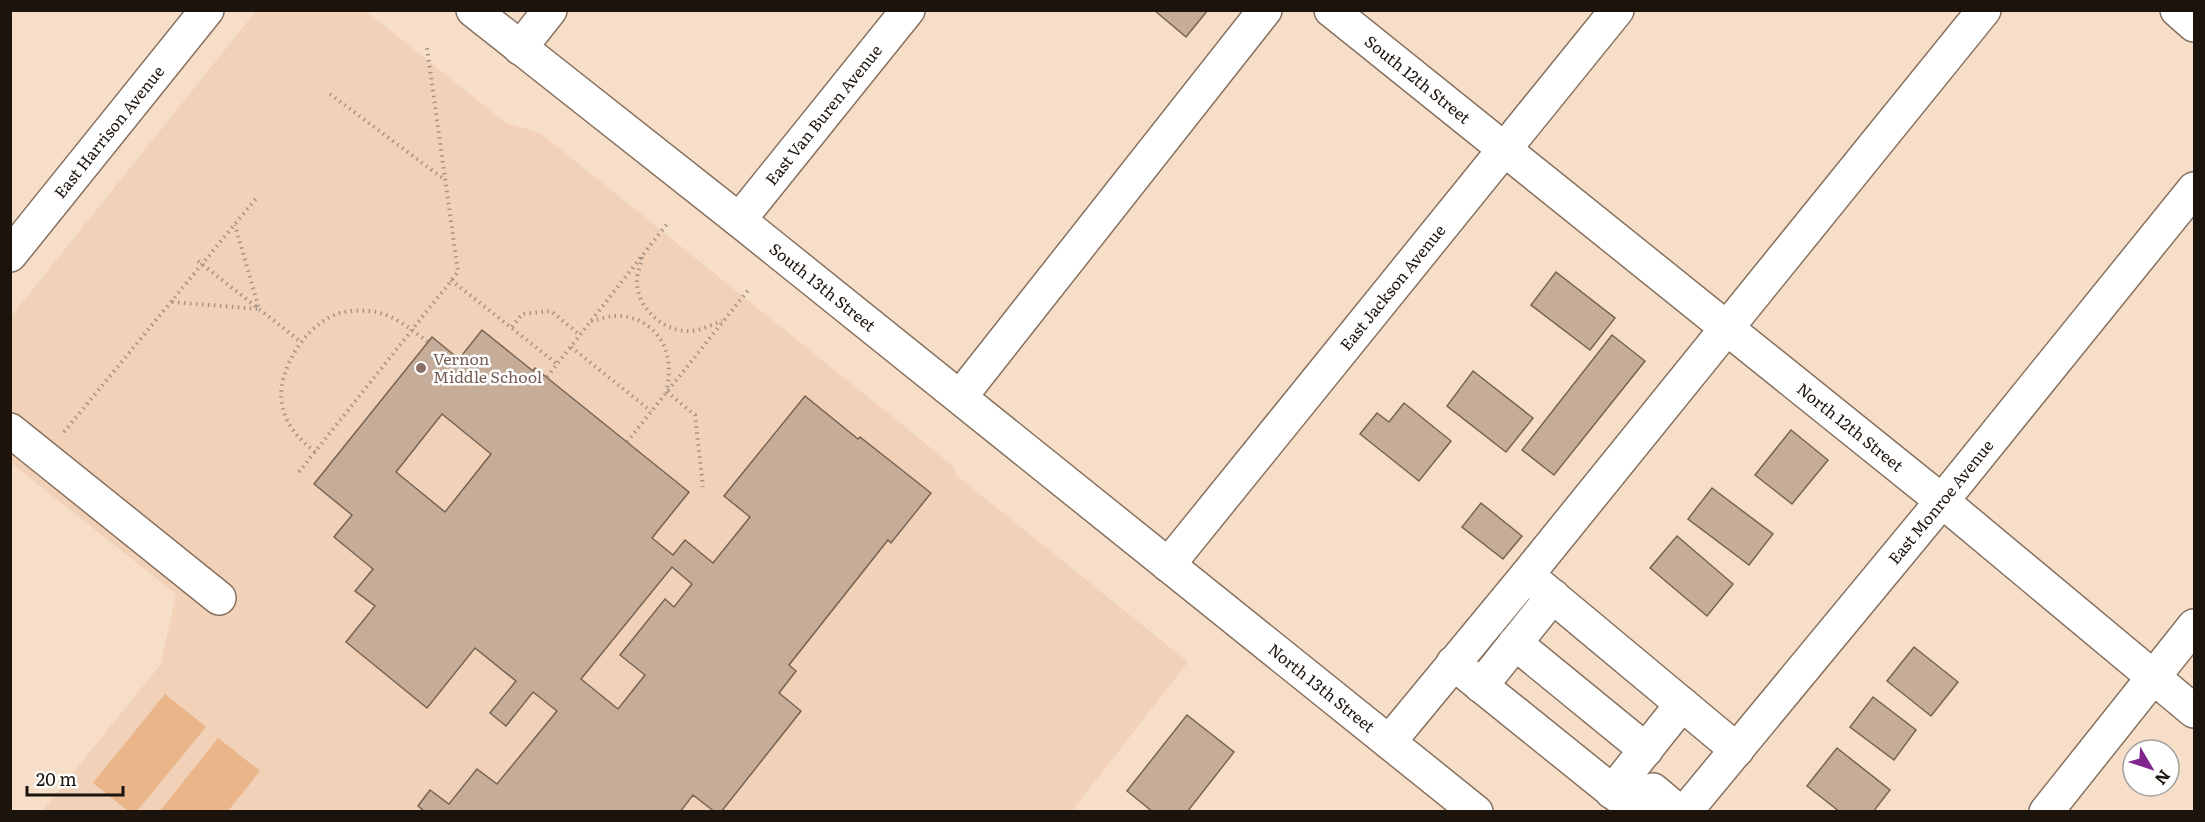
<svg xmlns="http://www.w3.org/2000/svg" width="2205" height="822" viewBox="0 0 2205 822" font-family="Literata,serif">
	<style>
		.built { fill: #f1d1b8 }
		.green { fill: #e9b589 }
		.building { fill: #c5ad99; stroke: #796351; stroke-width: 1.5; fill-rule: evenodd }
		.lines { fill: none; stroke-linecap: round; stroke-linejoin: round }
		.minor-casing { stroke: #87715f; stroke-width: 36 }
		.major-casing { stroke: #87715f; stroke-width: 36 }
		.path { stroke: #a79484; stroke-width: 4; stroke-dasharray: 1.5 4.5; stroke-linecap: butt }
		.minor { stroke: #fff; stroke-width: 33 }
		.major { stroke: #fff; stroke-width: 33 }
		.education-dot { fill: #8d6e63; stroke: #fff; stroke-width: 2 }
		.labels { text-anchor: middle; stroke-width: 5; stroke-linejoin: round; paint-order: stroke }
		.street-label { font-size: 16px; fill: #1c130c; stroke: #fff }
		.education-label { font-size: 16px; fill: #785e54; stroke: #fff; text-anchor: start }
	</style>
	<rect width="100%" height="100%" fill="#f7dec9"/>
	<path class="built" d="M256,11H366L506,123L540,133L894,418L954,467L956,475L1188,662L1072,811H42L161,664L176,594L11,463L10,318Z"/>
	<path class="green" d="M165,694L206,727L137,811H128L93,783Z
		M218,738L260,771L228,811H160Z"/>
	<path class="building" d="M1154,10H1208L1186,37Z
		M1556,272L1615,318L1590,350L1531,305Z
		M482,330L533,371L535,368L689,492L652,538L673,555L685,540L713,563L750,517L724,496L805,396L858,439L860,437L931,493L891,543L888,540L789,665L796,671L779,693L801,711L721,812H715L693,795L680,812H425L418,806L430,790L449,804L477,769L497,784L557,711L533,692L506,726L490,713L516,681L475,648L427,708L346,642L375,606L355,591L373,569L334,537L352,515L314,484L432,337L459,359ZM442,414L491,454L445,512L396,472ZM672,567L692,584L674,607L665,599L620,655L645,675L618,709L581,679Z
		M1612,335L1645,361L1554,475L1522,450Z
		M1473,371L1533,418L1506,452L1447,406Z
		M1404,403L1451,441L1419,481L1360,434L1377,413L1389,422Z
		M1791,430L1828,460L1792,504L1755,475Z
		M1712,488L1773,534L1749,565L1688,519Z
		M1481,503L1522,536L1503,559L1462,527Z
		M1677,536L1733,584L1707,616L1650,568Z
		M1914,647L1958,682L1931,716L1887,681Z
		M1873,697L1916,730L1894,760L1850,727Z
		M1187,715L1234,752L1187,812H1153L1127,791Z
		M1837,748L1890,790L1873,812H1840L1807,786Z"/>
	<g class="lines">
		<defs>
			<g id="minor">
				<path id="s1" d="M473,10L739,220L1476,812"/>
				<path id="s2" d="M1331,10L1942,501L2194,711"/>
				<path d="M2177,10L2194,25"/>
				<path d="M520,48L550,10"/>
				<path id="s3" d="M739,220L908,10"/>
				<path d="M960,397L1265,10"/>
				<path d="M10,430L219,598"/>
				<path id="s4" d="M1168,565L1617,10"/>
				<path d="M1527,575L1737,750"/>
				<path d="M1515,643L1646,750"/>
				<path d="M1453,663L1628,804L1638,806L1653,790L1679,812"/>
				<path d="M1481,686L1553,596"/>
				<path d="M1389,742L1527,575L1984,10"/>
				<path d="M1612,792L1682,704"/>
				<path id="s5" d="M1685,812L1942,501L2194,189"/>
				<path d="M2046,812L2194,626"/>
			</g>
			<g id="major">
				<path id="s6" d="M10,255L207,10"/>
			</g>
		</defs>
		<use href="#minor" class="minor-casing"/>
		<use href="#major" class="major-casing"/>
		<path class="path" d="M330,94L445,180
			M642,257C641,264 637,273 637,280C636,306 661,330 686,331C698,332 711,325 722,321
			M198,261L301,342
			M451,280L557,364
			M172,302L259,309L235,225
			M591,321C599,319 607,317 614,316C640,314 664,333 668,359C670,370 668,381 667,392L695,415L703,487
			M512,327L522,314L551,311L580,335
			M571,347L651,411
			M547,377L667,224
			M64,432L258,196
			M627,442L749,289
			M315,452C299,439 286,426 282,404C276,371 306,323 340,313C351,310 365,310 376,312C396,316 413,331 428,342
			M299,472L458,272L427,48"/>
		<use href="#minor" class="minor"/>
		<use href="#major" class="major"/>
	</g>
	<circle class="education-dot" cx="421" cy="368" r="6"/>
	<g class="labels">
		<g class="street-label">
			<text dy="6" stroke="none"><textPath href="#s2" startOffset="111">South 12th Street</textPath></text>
			<text dy="6" stroke="none"><textPath href="#s3" startOffset="135">East Van Buren Avenue</textPath></text>
			<text dy="6" stroke="none"><textPath href="#s6" startOffset="158">East Harrison Avenue</textPath></text>
			<text dy="6" stroke="none"><textPath href="#s1" startOffset="446">South 13th Street</textPath></text>
			<text dy="6" stroke="none"><textPath href="#s4" startOffset="357">East Jackson Avenue</textPath></text>
			<text dy="6" stroke="none"><textPath href="#s2" startOffset="666">North 12th Street</textPath></text>
			<text dy="6" stroke="none"><textPath href="#s5" startOffset="402">East Monroe Avenue</textPath></text>
			<text dy="6" stroke="none"><textPath href="#s1" startOffset="1086">North 13th Street</textPath></text>
		</g>
		<g class="education-label">
			<text x="433" y="365">Vernon<tspan x="433" dy="18">Middle School</tspan></text>
		</g>
	</g>
	<rect width="2205" height="822" fill="none" stroke="#1c130c" stroke-width="24"/>
	<g transform="translate(2151 768) rotate(129)"><circle r="28" fill="#ffffff" stroke="#a4a19e" stroke-width="1.5"/>
	<path d="M0-4.5L10 22L0 15L-10 22Z" fill="#83258f"/>
	<text y="-9" font-size="16" font-weight="bold" text-anchor="middle" fill="#1c130c">N</text>
	</g>
	<path d="M27 786v9h96v-9" fill="none" stroke="#1c130c" stroke-width="3"/>
	<text x="36" y="786" font-size="18" fill="#1c130c" stroke="#ffffff" stroke-width="4.5" paint-order="stroke">20 m</text>
</svg>
